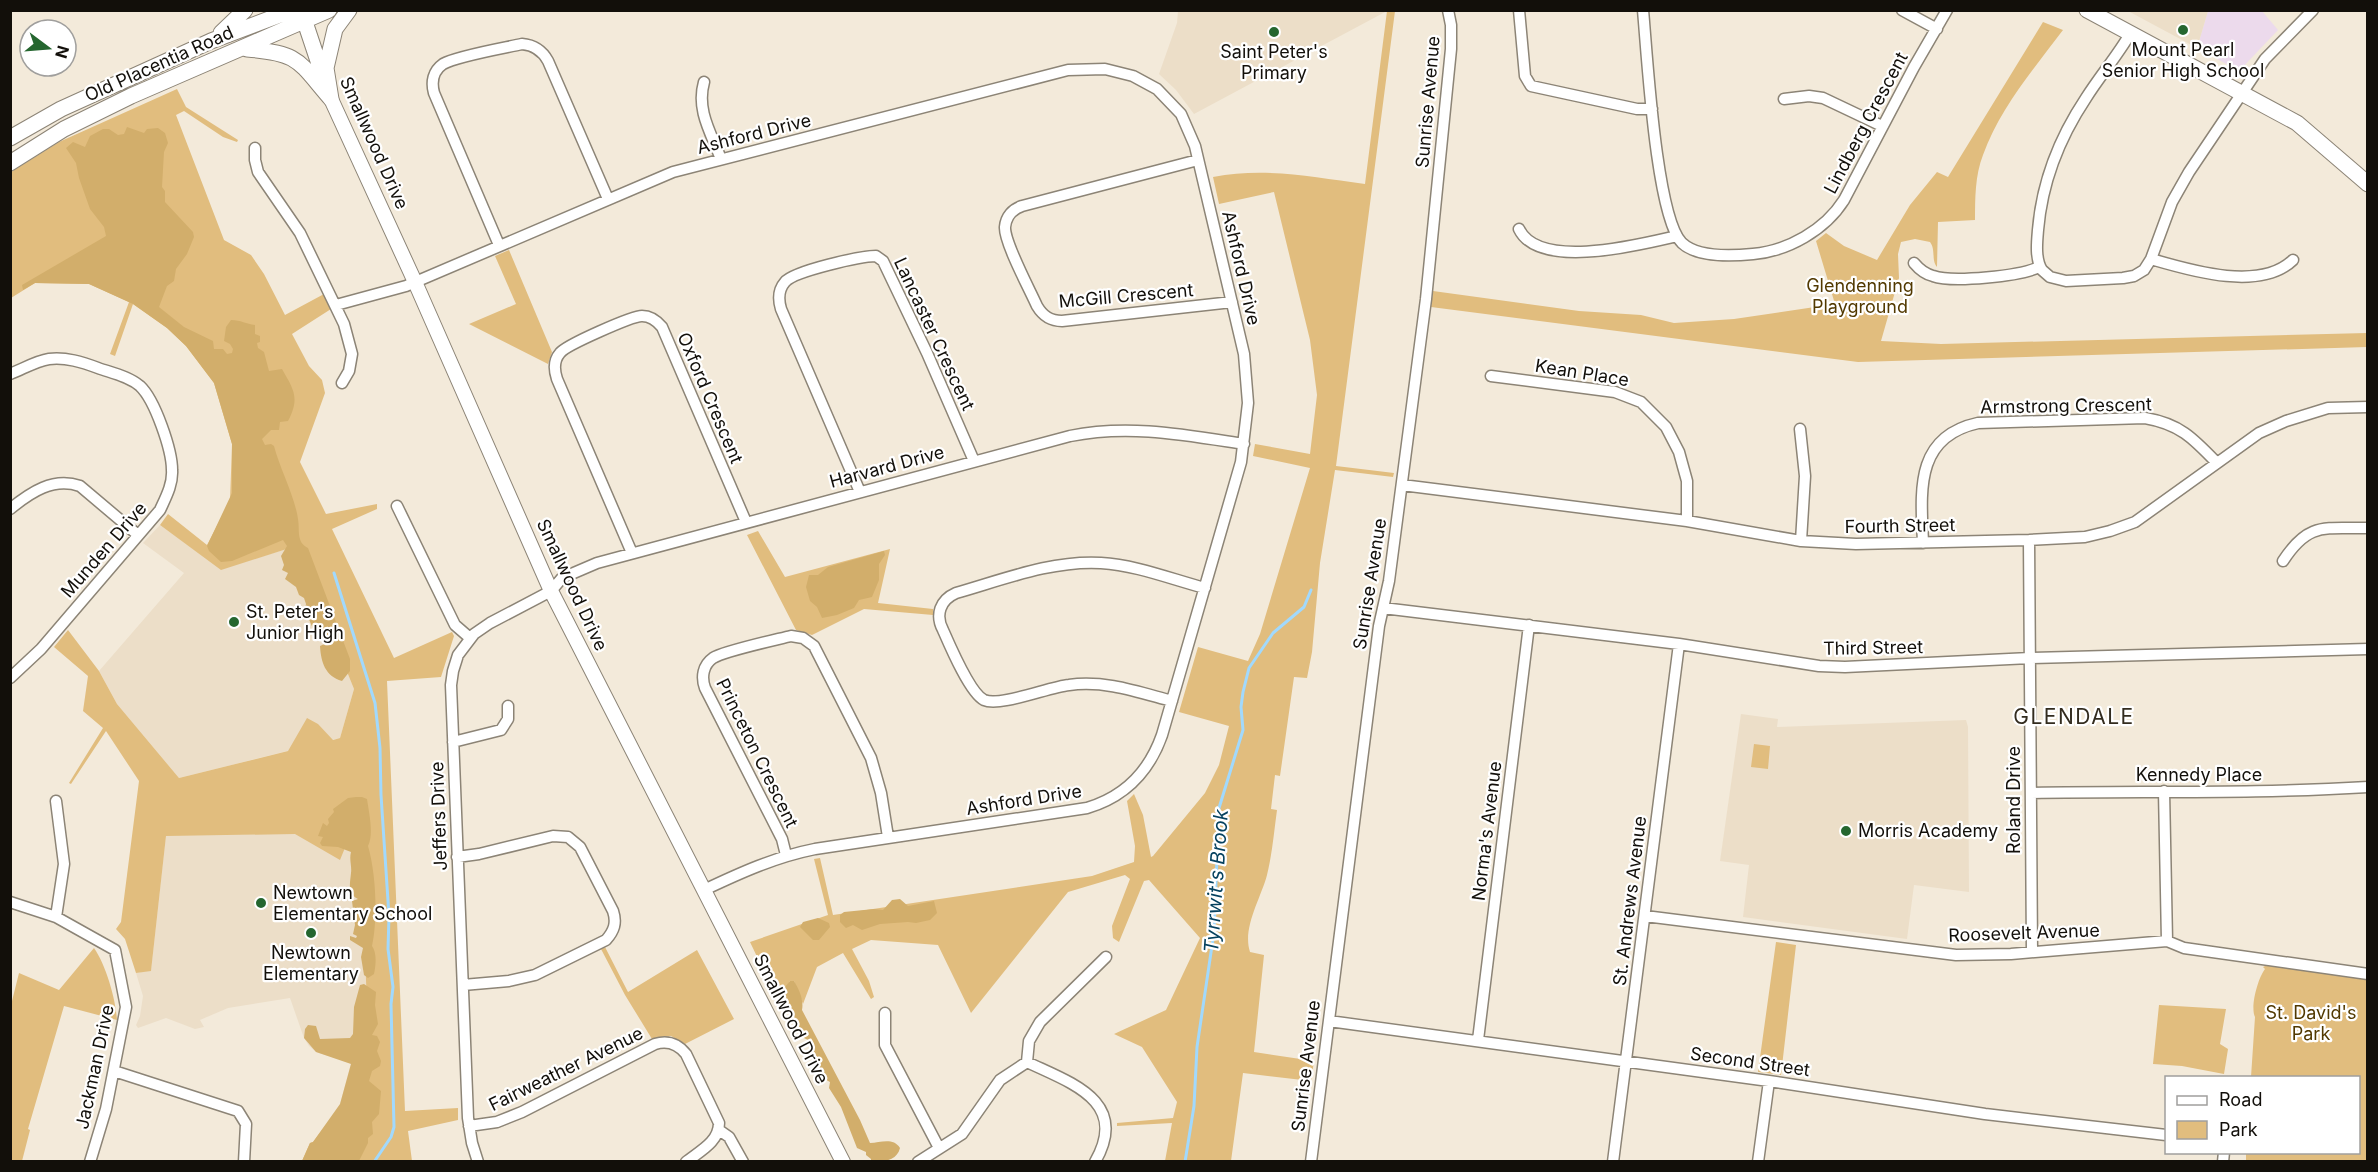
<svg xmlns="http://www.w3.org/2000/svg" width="2378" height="1172" viewBox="0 0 2378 1172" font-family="Inter,sans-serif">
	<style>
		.commercial { fill: #ecdaec }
		.built { fill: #ecdec8 }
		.green { fill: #e1bd7e }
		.forest { fill: #d2ae6b }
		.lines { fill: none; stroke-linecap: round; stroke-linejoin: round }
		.stream { stroke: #a1d9fd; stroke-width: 3 }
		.minor-casing { stroke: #8c8476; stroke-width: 13 }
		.tertiary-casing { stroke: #8c8476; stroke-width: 16 }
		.secondary-casing { stroke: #8c8476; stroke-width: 17 }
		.minor { stroke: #fff; stroke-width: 10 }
		.tertiary { stroke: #fff; stroke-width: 14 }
		.secondary { stroke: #fff; stroke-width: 15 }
		.poi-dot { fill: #25662f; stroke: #fff; stroke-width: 2 }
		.labels { text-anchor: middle; stroke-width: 4.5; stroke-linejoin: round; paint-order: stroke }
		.poi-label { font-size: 18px; fill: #120f0a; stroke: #fff }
		.street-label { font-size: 18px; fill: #120f0a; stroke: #fff }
		.park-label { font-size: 18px; fill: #523900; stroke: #fff }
		.water-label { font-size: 20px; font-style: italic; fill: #06425f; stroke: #fff }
		.quarter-label { font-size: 21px; letter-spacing: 1.5px; fill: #332c1f; stroke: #fff }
	</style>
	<rect width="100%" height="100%" fill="#f3eada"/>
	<path class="commercial" d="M2208,11H2262L2278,30L2239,71L2197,48Z"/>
	<path class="built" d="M1178,11V10L1387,11L1194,114L1176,90L1159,74L1177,23Z
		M2128,11H2208L2197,48Z
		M160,525L221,569L296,546L354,689L340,738L179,778L117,704L99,671L184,573L143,543Z
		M1741,714L1778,719L1777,727L1966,720L1968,727L1969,892L1914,885L1907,939L1743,917L1749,865L1720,861Z
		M361,833L369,1068L340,1104L351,1063L316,1052L309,1046L304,1038L290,998L228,1008L200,1020L204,1027L195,1029L166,1018L138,1028L136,1025L140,1016L143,996L136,973L151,970L166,835Z"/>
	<path class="green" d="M1387,11H1395L1336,466L1394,473L1393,477L1335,470L1320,563L1312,652L1307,678L1294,677L1280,776L1275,775L1271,809L1277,810C1274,832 1272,855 1267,875C1261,898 1242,928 1250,952L1264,955L1254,1052L1314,1061L1311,1081L1243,1073L1231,1161H1165L1172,1123L1117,1126V1123L1173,1118L1177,1102L1142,1047L1114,1034L1166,1010L1200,938L1149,880L1144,881L1119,942L1113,938L1112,926L1130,879L1125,875L1068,892L971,1013L938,945L871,940L852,949L869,981L874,997L871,999L843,953L817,967L803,1004L794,981H790L787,986L774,992L750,942L828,915L814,859L820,858L833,915L1092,876L1134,862L1135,846L1127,801L1134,794L1143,815L1151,857L1153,856L1205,793L1219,765L1229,726L1179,712L1198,647L1248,661L1260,634L1310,468L1253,456L1255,444L1310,454L1317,395L1310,340L1274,192L1219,204L1213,177C1265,167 1312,177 1365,184Z
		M2043,22L2063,30C2033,70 2000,108 1983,155C1975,175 1975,199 1975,220L1938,222L1937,267C1931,260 1936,250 1930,242L1915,239L1901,242L1898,254L1899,278L1881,341L1941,344L2367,333V347L1858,362L1431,307L1433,291L1579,311L1641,315L1674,323L1734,319L1835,304L1816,241L1826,233L1844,246L1877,260L1910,205L1937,172L1948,177Z
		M177,89L186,107L238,140L237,142L223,137L184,111L176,115L224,240L251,255L264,274L285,315L324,294L331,309L292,334L309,366L322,380L325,393L300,462L326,514L377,504V509L332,529L394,658L452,632L454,636L441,677L387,681L405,1111L458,1108V1120L408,1131L412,1161H302L310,1143L313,1142L369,1068L361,833H351L340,860L295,834L166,836L151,971L136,973L125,939L116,929L121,922L139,781L106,731L71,784L69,783L103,728L83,711L88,676L54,647L68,630L99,671L117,704L179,778L288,751L307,718L318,724L333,740L340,738L354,689L296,546L221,570L160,525L168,514L207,545L230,501L232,444L214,383L186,346L167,328L133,304L115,356L110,354L129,302L89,284L35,283L11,298V172L59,142Z
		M509,250L552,352L548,364L469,324L516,304L495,256Z
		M758,531L785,577L890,549L878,603L933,609V615L864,609L812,635L796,630L747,535Z
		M1754,744L1770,746L1768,769L1751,767Z
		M1776,942L1796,945L1781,1075L1758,1072Z
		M605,947L628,992L697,950L734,1019L685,1044L671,1036L652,1039L625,995L601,949Z
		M94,948C106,965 116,1000 117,1020L64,1006L28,1129L30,1130L22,1161H11V1005L19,973L59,990Z
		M2269,964L2367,979V1161L2246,1162V1153L2358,1152V1078L2251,1077L2255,1017C2250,1007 2258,978 2265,969L2263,967Z
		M2159,1005L2226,1009L2220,1044L2228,1049L2224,1074L2182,1066L2153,1064Z"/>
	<path class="forest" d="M127,127L144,133L147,129L158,128L165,133L168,143L164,152L162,187L165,191V202L193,232L194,237L187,254L176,269L174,281L167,286L159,307L184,327L213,341L214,349H223L227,354L232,353L233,349L230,344L224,341L226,327L231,320C241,320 246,324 255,325V334L260,336V342L257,343L258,348L264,352L269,371L282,369C294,390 300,398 288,421L280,422L279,430H271L262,439L265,445L271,444L274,446C280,469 295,497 298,519C300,531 296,542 308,548L350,659V671L342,681C325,676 321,662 320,646L329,642L327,637L316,636L305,610L306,604L304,598L299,595L296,587L285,579L288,573L282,570L284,565L281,556L287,546L283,540L232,561L221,562L209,551L207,546L232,493V444L214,383L186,346L167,328L133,304L89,284L35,283L23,290L22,285L106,236L104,227L90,209L79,178L76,163L66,148L73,142L85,147L90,136L103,129H109L118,135L124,134Z
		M884,551L885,555L879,564V580L872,597L859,600L854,608L837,615L822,618L817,607L810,601L806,587L809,575H818L828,567Z
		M356,797H362L367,799C369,813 374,834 368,846C376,873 378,919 372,946C377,953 376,965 374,974L368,978L364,975L361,957L363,948L350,940V936L356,938L357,936L353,934L355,925L352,901L358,899C347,894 350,884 351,873C352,866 349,860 351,852L338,847L322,846L320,843L323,837L318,836L323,823L327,826L329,823L328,819L334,812L333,809L348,798Z
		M900,899L908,906L934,901L937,913L930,920L916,923L908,922L880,924L862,930L853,925L846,928L840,922V915L844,912L874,909L883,910L892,900Z
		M818,918L829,923L830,927L819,940H813L800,927L803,922Z
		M790,981H794C799,989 804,1000 802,1010L860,1120L870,1143C880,1143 893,1137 900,1148C897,1161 883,1162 871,1161V1159L866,1155V1152L857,1148L841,1107L829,1088L830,1082C820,1078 821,1061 811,1054L808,1040L804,1038C797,1020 784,1008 785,987Z
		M364,984L376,992L375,1005L378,1024L372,1035L377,1036L380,1042L377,1051L381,1061L380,1066L372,1071L369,1081L381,1091L379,1114L372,1122L373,1134L368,1138V1143L359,1161H302L310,1143L313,1142L340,1104L351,1064L316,1052L304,1038L305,1029L308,1025L316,1026L320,1039L350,1038L353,1034L354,1007L360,985Z"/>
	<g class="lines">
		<path class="stream" d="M334,573L375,703L380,748L381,795L389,916L388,949L393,987L391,1004L394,1127L391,1137L374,1162
			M1185,1162L1194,1106L1197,1047L1214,932L1219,808L1243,730L1241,707L1243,692L1249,668L1273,633L1304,607L1311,590"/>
		<defs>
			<path id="minor" d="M1519,10L1525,76L1531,86L1637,109H1652
				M1643,10C1647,53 1656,217 1682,243C1698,258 1733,256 1753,254C1788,251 1825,230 1844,200L1914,67L1947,10
				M1902,10L1937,29
				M2130,34C2117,56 2100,76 2086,98C2060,137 2042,182 2038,230C2037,242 2035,259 2042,270L2050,277L2066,281L2123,278L2134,276L2144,270L2151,259L2172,202L2189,172L2265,59L2313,10
				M704,82C696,110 711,133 721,159
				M1784,99L1809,96L1823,98L1882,126
				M255,148V160L258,172L300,233L344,324L352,354L349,371L342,383
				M1198,160L1022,206C1013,209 1006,216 1005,227C1004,242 1030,290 1037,306C1043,316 1050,321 1062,321L1232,302
				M1519,229C1539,271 1642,244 1677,236
				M499,245L434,93C431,82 433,71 443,64C457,56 504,48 522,44C534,45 542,50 548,61L608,199
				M2151,259C2189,270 2260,292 2293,260
				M1914,263C1919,269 1925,274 1933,276C1953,283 2021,276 2039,267
				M336,305L406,286L673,172L1068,70L1105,69L1133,76L1157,89L1181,114L1195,146L1244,354L1248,403L1241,462L1162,735C1149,772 1124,797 1087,808L815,849C775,857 740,873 704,890
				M10,374C23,369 36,361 49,359C66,357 82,362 98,368C112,373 128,376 140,386C155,400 172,450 172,470C173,484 166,497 160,510L41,649L10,678
				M1491,376L1615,392L1641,402L1666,427L1679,452L1687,481V521
				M1800,429L1805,476L1801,541
				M1402,485L1687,521L1801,541L1856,544L2029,540L2085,537L2110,531L2135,522L2259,433L2286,421L2328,408L2368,407
				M860,492L781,309C778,299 778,290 785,282C794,271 861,256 876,256L883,261L927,353L974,461
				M397,506L455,625L470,638
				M10,509C31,492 53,477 80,486L138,535
				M2029,540L2032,952
				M1923,543C1921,492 1914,437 1978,423L2145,418C2180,424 2193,438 2217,463
				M632,553L557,379C554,370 553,361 560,353C566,345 632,316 642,316C650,316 657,321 662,327L746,522
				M2283,561C2309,521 2325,529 2368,528
				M1383,608L1679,644L1819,666L1845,667L2030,658L2368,649
				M1172,701C1138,692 1105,680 1069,685C1049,687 1000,707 984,700C970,693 950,646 943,630C935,615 940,600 956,593C1002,580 1052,560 1101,563C1136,565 1171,579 1205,588
				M453,742L501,730L508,719V706
				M2164,791L2167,941
				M2031,793C2143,791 2256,794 2368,787
				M786,855L782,839L705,688C701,677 703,665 713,658C724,651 775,640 791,636L803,638L814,646L871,758L881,793L888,837
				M457,857L479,854L553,836L568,837L580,847L613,911C617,923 614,931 606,940L535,975L509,981L463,985
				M10,902L56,917L115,950L126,1007L106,1109L90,1162
				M1645,916L1956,955L2011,954L2167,941L2184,948L2368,974
				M56,917L64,864L56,801
				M885,1013V1045L939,1148
				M1329,1021L1769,1081L1985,1114L2166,1135
				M1478,1040L1529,625
				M1027,1062L1029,1041L1040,1022L1106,957
				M114,1071L238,1111L246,1124L244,1162
				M469,1126L497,1122L522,1112L655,1044C668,1040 678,1044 686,1054L719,1123C719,1142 700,1151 686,1162
				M719,1130L729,1137L743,1162
				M478,1162L472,1143L468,1118L451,685L453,671L458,655L474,634L490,623L551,591L562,578L597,563L1070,436C1129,424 1185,435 1244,444
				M918,1162L962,1134L1000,1080L1027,1062C1071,1083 1130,1101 1095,1162
				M1311,1162L1379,626L1389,581L1426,299L1451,49V25L1448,10
				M1613,1162L1679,644
				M1758,1162L1769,1081
				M2223,1162L2224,1152"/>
			<path id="tertiary" d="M331,99L415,282L551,591L843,1162"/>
			<path id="secondary" d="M2087,10L2297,123L2368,184
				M302,13L324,79
				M221,33L245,10
				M247,49C300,53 298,61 331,99
				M331,99L326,68L335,29L349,10
				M10,138L61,109L211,41L293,10
				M10,163L64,129L131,96L329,10"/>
		</defs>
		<use href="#minor" class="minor-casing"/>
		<use href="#tertiary" class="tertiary-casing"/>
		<use href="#secondary" class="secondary-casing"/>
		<use href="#minor" class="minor"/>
		<use href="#tertiary" class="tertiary"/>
		<use href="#secondary" class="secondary"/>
	</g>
	<g class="poi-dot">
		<circle cx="2183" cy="30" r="6"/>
		<circle cx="1274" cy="32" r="6"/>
		<circle cx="234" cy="622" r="6"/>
		<circle cx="1846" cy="831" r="6"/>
		<circle cx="261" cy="903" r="6"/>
		<circle cx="311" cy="933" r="6"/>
	</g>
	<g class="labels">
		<g class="poi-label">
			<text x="2183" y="56">Mount Pearl<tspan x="2183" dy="21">Senior High School</tspan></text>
			<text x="1274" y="58">Saint Peter's<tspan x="1274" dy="21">Primary</tspan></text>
			<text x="246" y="618" text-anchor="start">St. Peter's<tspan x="246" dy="21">Junior High</tspan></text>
			<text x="1858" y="837" text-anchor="start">Morris Academy</text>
			<text x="273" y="899" text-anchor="start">Newtown<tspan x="273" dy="21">Elementary School</tspan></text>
			<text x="311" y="959">Newtown<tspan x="311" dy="21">Elementary</tspan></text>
		</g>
		<g class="street-label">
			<text transform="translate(159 64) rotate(-24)" y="6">Old Placentia Road</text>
			<text transform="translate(1428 102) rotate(-85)" y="6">Sunrise Avenue</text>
			<text transform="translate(1866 123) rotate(-62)" y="6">Lindberg Crescent</text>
			<text transform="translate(754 134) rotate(-14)" y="6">Ashford Drive</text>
			<text transform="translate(374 143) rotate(66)" y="6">Smallwood Drive</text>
			<text transform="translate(1241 268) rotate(77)" y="6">Ashford Drive</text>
			<text transform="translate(1126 296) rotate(-5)" y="6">McGill Crescent</text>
			<text transform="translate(934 334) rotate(65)" y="6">Lancaster Crescent</text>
			<text transform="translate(1582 373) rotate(9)" y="6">Kean Place</text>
			<text transform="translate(710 398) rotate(67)" y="6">Oxford Crescent</text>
			<text transform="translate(2066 406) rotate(-1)" y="6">Armstrong Crescent</text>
			<text transform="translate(887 467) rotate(-15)" y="6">Harvard Drive</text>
			<text transform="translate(1900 526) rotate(-1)" y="6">Fourth Street</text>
			<text transform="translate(104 550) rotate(-49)" y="6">Munden Drive</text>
			<text transform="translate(1370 584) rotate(-81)" y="6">Sunrise Avenue</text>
			<text transform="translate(572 585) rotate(65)" y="6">Smallwood Drive</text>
			<text transform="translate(1873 648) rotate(-1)" y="6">Third Street</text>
			<text transform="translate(757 753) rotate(64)" y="6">Princeton Crescent</text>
			<text x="2199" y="781">Kennedy Place</text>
			<text transform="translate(1024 800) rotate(-9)" y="6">Ashford Drive</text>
			<text transform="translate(2014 800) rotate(-90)" y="6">Roland Drive</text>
			<text transform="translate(439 816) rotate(-92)" y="6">Jeffers Drive</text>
			<text transform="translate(1487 831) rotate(-83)" y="6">Norma's Avenue</text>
			<text transform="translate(1630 901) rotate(-83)" y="6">St. Andrews Avenue</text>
			<text transform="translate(2024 933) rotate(-2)" y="6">Roosevelt Avenue</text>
			<text transform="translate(791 1019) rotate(63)" y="6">Smallwood Drive</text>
			<text transform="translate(1750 1062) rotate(8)" y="6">Second Street</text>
			<text transform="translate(1306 1066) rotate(-83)" y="6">Sunrise Avenue</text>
			<text transform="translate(95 1067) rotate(-78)" y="6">Jackman Drive</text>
			<text transform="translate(566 1069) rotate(-26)" y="6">Fairweather Avenue</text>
		</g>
		<g class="park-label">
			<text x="1860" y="292">Glendenning<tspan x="1860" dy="21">Playground</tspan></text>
			<text x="2311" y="1019">St. David's<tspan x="2311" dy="21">Park</tspan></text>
		</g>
		<g class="water-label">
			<text transform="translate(1216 881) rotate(-86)" y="7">Tyrrwit's Brook</text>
		</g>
		<g class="quarter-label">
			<text x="2074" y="724">GLENDALE</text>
		</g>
	</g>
	<rect width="2378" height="1172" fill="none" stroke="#120f0a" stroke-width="24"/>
	<rect x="2165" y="1076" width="195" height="78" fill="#ffffff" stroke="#a09f9d" stroke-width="1.5"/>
	<rect x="2177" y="1096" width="30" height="9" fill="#ffffff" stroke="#a09f9d" stroke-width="1.5"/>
	<text x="2219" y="1106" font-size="18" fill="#120f0a">Road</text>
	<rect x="2177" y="1121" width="30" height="18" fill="#e1bd7e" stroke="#a09f9d" stroke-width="1.5"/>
	<text x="2219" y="1136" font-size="18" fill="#120f0a">Park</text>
	<g transform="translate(48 48) rotate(106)"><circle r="28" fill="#ffffff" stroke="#a09f9d" stroke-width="1.5"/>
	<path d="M0-4.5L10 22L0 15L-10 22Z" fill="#25662f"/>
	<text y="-9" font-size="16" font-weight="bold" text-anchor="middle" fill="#120f0a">N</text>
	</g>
</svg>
